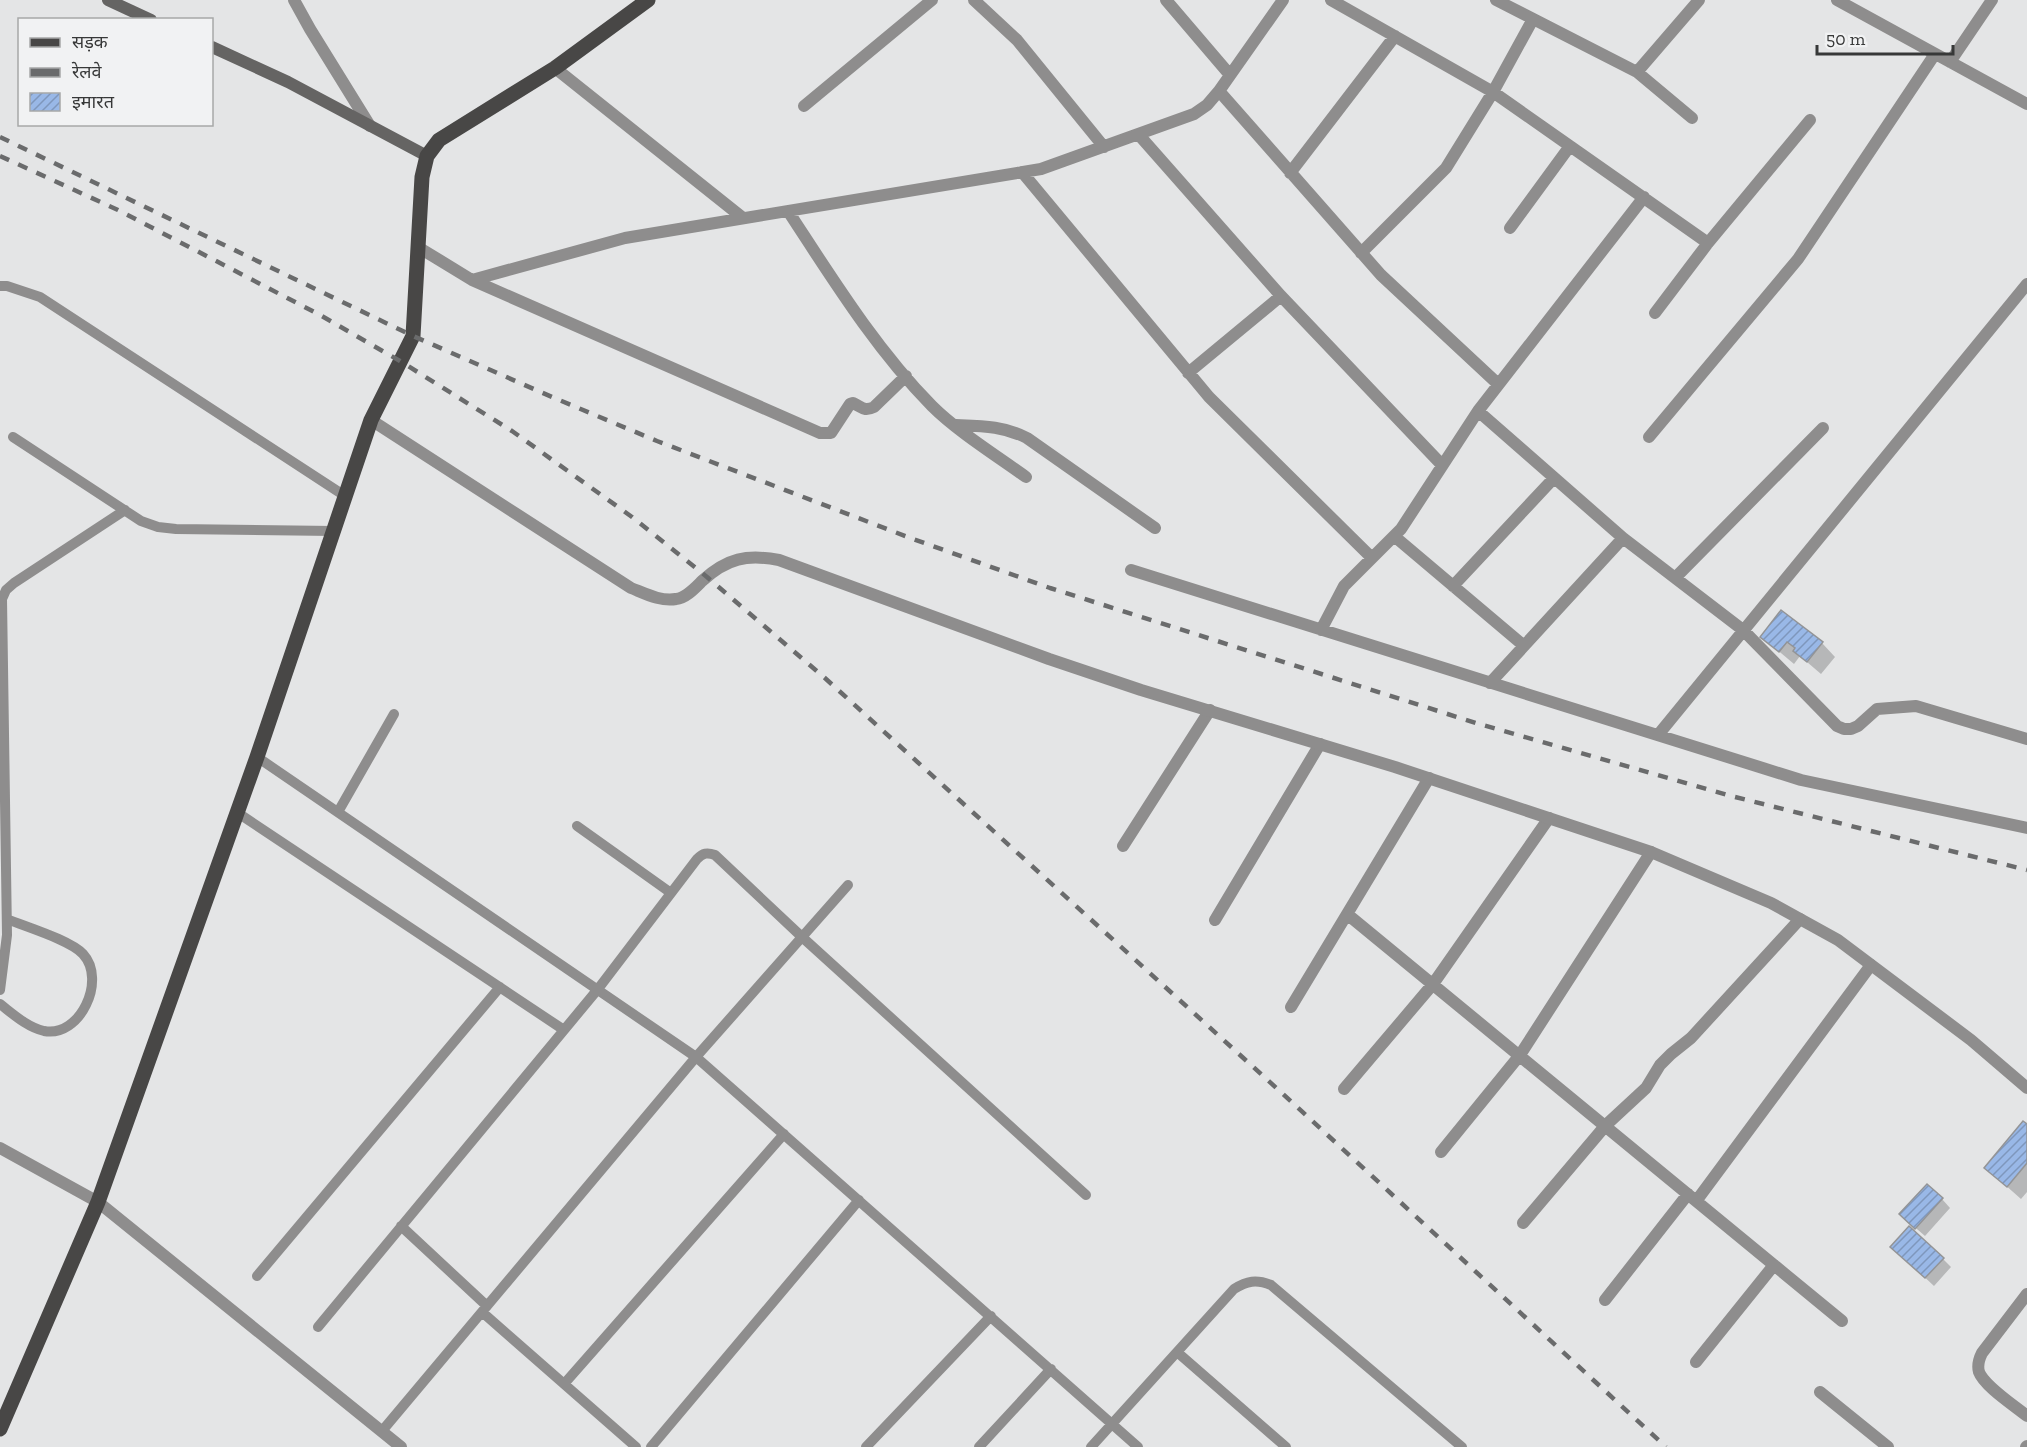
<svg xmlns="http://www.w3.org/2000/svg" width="2027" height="1447" viewBox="0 0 2027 1447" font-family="'Zilla Slab','Noto Sans Devanagari',serif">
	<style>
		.shadow { fill: #0003 }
		.building { fill: url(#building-hatch); stroke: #939496; stroke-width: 1.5 }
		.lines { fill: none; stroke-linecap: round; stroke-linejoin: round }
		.service { stroke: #8e8d8d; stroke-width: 10 }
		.minor { stroke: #8e8d8d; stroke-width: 12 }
		.tertiary { stroke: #8e8d8d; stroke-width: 12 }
		.secondary { stroke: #656463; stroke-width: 12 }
		.primary { stroke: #484746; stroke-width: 15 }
		.rail { stroke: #6a6b6c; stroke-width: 4.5; stroke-dasharray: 10 10; stroke-linecap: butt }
	</style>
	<defs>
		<pattern id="building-hatch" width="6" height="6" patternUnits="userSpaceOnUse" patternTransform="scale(1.5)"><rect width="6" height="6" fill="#99b8e7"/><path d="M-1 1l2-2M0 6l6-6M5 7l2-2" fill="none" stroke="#7e97bc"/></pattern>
	</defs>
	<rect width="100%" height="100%" fill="#e4e5e6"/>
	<path class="shadow" d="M1762,637L1822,643L1835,657L1821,674L1800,656L1794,664Z
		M2027,1126V1192L2021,1199L1986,1168Z
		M1942,1199L1950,1208L1925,1236L1910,1223Z
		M1901,1255L1943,1259L1951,1267L1934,1286Z"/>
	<path class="building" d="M1781,610L1823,642L1807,662L1793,651L1795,648L1787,642L1779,652L1760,637Z
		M2023,1121L2027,1124V1163L2007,1187L1984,1168Z
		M1927,1184L1943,1198L1915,1229L1899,1214Z
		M1909,1226L1944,1258L1925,1278L1890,1247Z"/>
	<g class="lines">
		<path class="service" d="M0,286H7L40,297L345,496
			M13,437L141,521L158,527L176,529L334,531
			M257,757L696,1057L1138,1447
			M338,812L394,714
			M238,813L564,1030
			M577,826L671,893
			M0,990L7,935L2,599L6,590L14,583L125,510
			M0,1004C13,1014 27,1027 44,1031C80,1038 107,980 83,954C70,940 26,927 7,919
			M401,1226L487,1306
			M257,1276L500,987
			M482,1312L636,1447
			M318,1327L598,989L697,859C703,853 707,852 715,855L802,937L1086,1195
			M1177,1352L1286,1447
			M564,1384L784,1134
			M382,1431L696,1057L848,885
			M651,1447L859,1200
			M866,1447L991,1316
			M979,1447L1051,1369
			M1091,1447L1234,1289C1247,1281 1256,1279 1271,1285L1462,1447"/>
		<path class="minor" d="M294,0L310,29L370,126
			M974,0L1017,40L1104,147
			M1166,0L1230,75
			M1331,0L1493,92L1708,243
			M1496,0L1637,72L1692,118
			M1837,0L2027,104
			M1950,62L1992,0
			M555,68L743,218
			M1637,72L1699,0
			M1219,91L1381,275L1498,384
			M804,106L932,0
			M1139,135L1281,296L1442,465
			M1022,172L1209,397L1372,558
			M1290,173L1395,36
			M788,211C832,278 875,348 932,406C957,431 997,456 1026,477
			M1510,228L1570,146
			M418,247L472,280L820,433H831L850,404L853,403C862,407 864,412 874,407L906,376
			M1361,253L1446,168L1493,92L1533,19
			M472,280L625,238L1041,169L1194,114L1207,105L1219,91L1283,0
			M1655,313L1708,243L1810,120
			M1188,373L1281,296
			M1478,411L1623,538L1743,630L1837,726L1844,729H1851L1858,726L1877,709L1916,706L2027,739
			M956,425C982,426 1004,426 1027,438L1155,528
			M1649,437L1798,259L1935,54
			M1394,536L1523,645
			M1131,570L1801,780L2027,828
			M1675,578L1823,428
			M1453,586L1554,478
			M1321,630L1344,586L1401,529L1478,411L1644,197
			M1490,683L1623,538
			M1658,735L2027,284
			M1123,846L1210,710
			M1347,914L1842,1321
			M1215,920L1320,744
			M1291,1007L1429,778
			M1344,1089L1433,984L1549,818
			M0,1148L98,1202
			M1441,1152L1520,1055L1651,852
			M1697,1200L1871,965
			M1523,1223L1606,1125L1646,1088L1660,1065L1671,1054L1691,1038L1800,919
			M2027,1294L1982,1353C1979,1359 1977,1365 1979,1372C1984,1386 2015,1406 2027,1416
			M1605,1300L1688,1194
			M1696,1362L1774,1265
			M1820,1392L1888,1447
			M2026,1447L2027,1446"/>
		<path class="tertiary" d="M371,420L631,588C644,593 661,602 676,599C686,598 695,588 702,581C727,558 747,554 779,560L1049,659L1141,690L1395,767L1651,852L1771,903L1838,940L1971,1040L2027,1088
			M98,1202L401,1447"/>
		<path class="secondary" d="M108,0L151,20
			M212,47L288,82L427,156"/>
		<path class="primary" d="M0,1429L98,1202L257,757L371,420L413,336L422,177L427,156L439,140L555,68L648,0"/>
		<path class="rail" d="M0,137L413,336L552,397L657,441L913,539L1050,588L1476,723L1731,796L2027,870
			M0,156L118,210L320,315L400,361L512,431L632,517L707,577L826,679L1283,1094L1666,1447"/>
	</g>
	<rect x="18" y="18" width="195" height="108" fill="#f1f2f3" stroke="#a7a8a8" stroke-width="1.5"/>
	<rect x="30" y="38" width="30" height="9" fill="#484746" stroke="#a7a8a8" stroke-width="1.5"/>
	<text x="72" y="48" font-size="18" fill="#373838">सड़क</text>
	<rect x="30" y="68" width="30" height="9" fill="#6a6b6c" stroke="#a7a8a8" stroke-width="1.5"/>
	<text x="72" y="78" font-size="18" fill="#373838">रेलवे</text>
	<rect x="30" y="93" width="30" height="18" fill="url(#building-hatch)" stroke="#a7a8a8" stroke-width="1.5"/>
	<text x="72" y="108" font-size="18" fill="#373838">इमारत</text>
	<path d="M1817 45v9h136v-9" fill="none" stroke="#373838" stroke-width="3"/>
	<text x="1826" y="45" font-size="18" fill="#373838" stroke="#f1f2f3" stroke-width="4.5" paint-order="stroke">50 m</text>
</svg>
